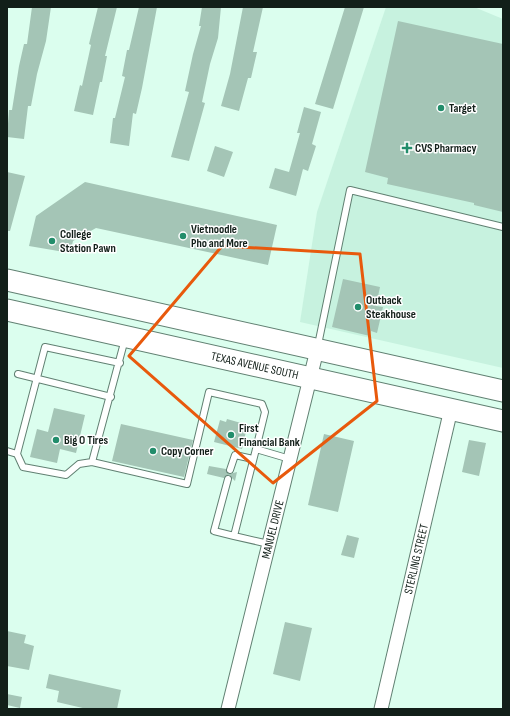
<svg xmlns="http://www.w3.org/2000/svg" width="510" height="716" viewBox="0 0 510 716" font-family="'Sofia Sans Condensed',sans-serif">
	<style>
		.built { fill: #c7f2df }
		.building { fill: #a4c5b6 }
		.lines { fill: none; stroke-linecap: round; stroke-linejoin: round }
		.lane-casing { stroke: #618072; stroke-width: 8 }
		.street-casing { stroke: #618072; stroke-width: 15 }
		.primary-casing { stroke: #618072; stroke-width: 23 }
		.lane { stroke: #fff; stroke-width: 6 }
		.street { stroke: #fff; stroke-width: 13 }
		.primary { stroke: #fff; stroke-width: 21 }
		.marked { fill: none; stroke: #e8590c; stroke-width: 3; stroke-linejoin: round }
		.poi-dot { fill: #228d6b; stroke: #fff; stroke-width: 1.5 }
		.labels { text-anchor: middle; stroke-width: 3; stroke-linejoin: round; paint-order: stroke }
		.poi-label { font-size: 12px; font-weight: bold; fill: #121f19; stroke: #fff; text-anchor: start }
		.street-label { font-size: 12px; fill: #121f19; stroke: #fff }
	</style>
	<rect width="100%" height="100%" fill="#dbfeee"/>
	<path class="built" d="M386,7H474L503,19V368L300,322L317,212Z"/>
	<path class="building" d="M32,7H51L46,41L37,74L31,106H28L24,139L7,137L9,110H12L19,66L24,44H27Z
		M98,7H117L105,56H107L102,82H100L93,115L74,111L80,85L82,86L91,45L89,44Z
		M139,7H157L142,88L136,114L133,113L129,146L110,143L113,118H115L125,77L122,76L127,50H129Z
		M202,7H221L218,38L210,64L202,102L205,103L189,161L171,157L189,92L185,91L193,54L201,26H199Z
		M243,7H263L253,52H257L251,78H248L239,111L221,106L230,74Z
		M345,7H364L333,109L315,104Z
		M398,21L503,44V212L474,205V203L387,184L388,178L365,172Z
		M304,107L321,112L312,144L316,146L308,171L303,169L296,196L269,188L275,168L289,172L300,133H297Z
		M215,146L233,152L224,177L207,171Z
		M7,172L25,176L10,231H7Z
		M85,182L277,225L268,265L96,228L73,241L70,253L29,246L36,216Z
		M343,279L380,287L376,306L383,307L377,333L371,331L370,336L332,327Z
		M54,408L85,415L76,453L60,449L57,463L30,457L37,429L48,432Z
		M227,419L241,423L240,426L247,427L242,449L214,442L220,420L226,422Z
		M121,424L193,440L184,477L112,461Z
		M324,434L354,441L338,512L308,505Z
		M469,440L486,443L479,476L462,472Z
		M209,466L226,469L229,474L237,472L235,481L229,475L224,478L207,474Z
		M347,535L359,538L354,558L341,555Z
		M285,622L312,628L300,681L273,674Z
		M7,631L26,635L24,643L34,646L29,670L7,666Z
		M49,674L121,690L117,709H87L57,702L59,691L46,688Z
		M7,694L22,697L20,708L7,705Z"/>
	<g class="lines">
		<defs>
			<path id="lane" d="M125,339L92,462L187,484L209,392L262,404L265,412L256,449L290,459
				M318,345L350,190L503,227
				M18,374L111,397
				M256,449L234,536L269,544
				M7,451L17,454L23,467L66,475L79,464L92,462
				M17,454L45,347L120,363
				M230,470L235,455L253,459
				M228,479L214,531L234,536"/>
			<g id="street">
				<path id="s1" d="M228,709L317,350"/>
				<path id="s2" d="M381,709L451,409"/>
			</g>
			<g id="primary">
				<path d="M7,280L503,391"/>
				<path id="s3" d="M7,310L503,421"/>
			</g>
		</defs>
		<use href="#lane" class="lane-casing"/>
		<use href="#street" class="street-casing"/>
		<use href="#primary" class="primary-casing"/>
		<use href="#lane" class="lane"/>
		<use href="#street" class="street"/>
		<use href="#primary" class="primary"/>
	</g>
	<path class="marked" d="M222,246L360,254L377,401L273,483L129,356Z"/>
	<g class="poi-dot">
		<circle cx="441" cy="108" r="4"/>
		<path d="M405 142h4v4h4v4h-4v4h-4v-4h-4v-4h4z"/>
		<circle cx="183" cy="236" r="4"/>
		<circle cx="52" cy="241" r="4"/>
		<circle cx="358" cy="307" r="4"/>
		<circle cx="231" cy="435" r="4"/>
		<circle cx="56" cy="440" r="4"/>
		<circle cx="153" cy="451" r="4"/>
	</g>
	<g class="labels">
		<g class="poi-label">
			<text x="449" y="112">Target</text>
			<text x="415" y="152">CVS Pharmacy</text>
			<text x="191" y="233">Vietnoodle<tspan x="191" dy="14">Pho and More</tspan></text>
			<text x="60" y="238">College<tspan x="60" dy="14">Station Pawn</tspan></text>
			<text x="366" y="304">Outback<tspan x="366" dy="14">Steakhouse</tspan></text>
			<text x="239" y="432">First<tspan x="239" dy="14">Financial Bank</tspan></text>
			<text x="64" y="444">Big O Tires</text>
			<text x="161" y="455">Copy Corner</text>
		</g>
		<g class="street-label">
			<text dy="4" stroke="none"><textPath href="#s3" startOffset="254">TEXAS AVENUE SOUTH</textPath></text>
			<text dy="4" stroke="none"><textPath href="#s1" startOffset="185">MANUEL DRIVE</textPath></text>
			<text dy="4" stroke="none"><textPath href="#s2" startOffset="154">STERLING STREET</textPath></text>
		</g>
	</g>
	<rect width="510" height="716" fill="none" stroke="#121f19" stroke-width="16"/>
</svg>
